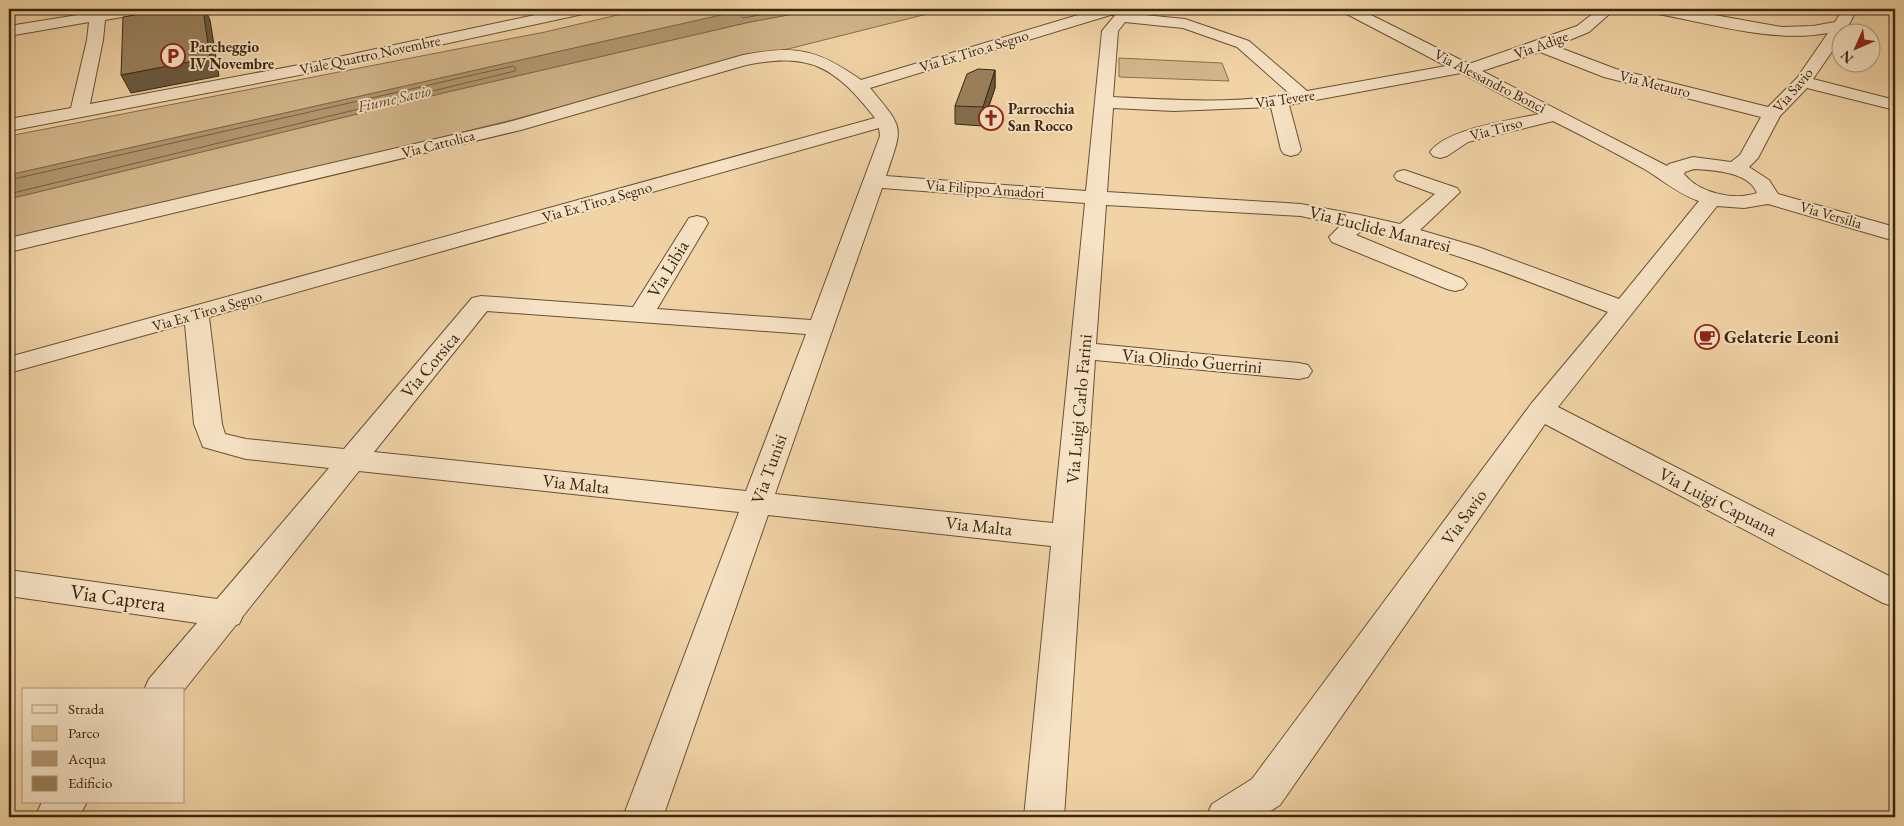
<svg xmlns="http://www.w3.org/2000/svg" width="1904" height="826" viewBox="0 0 1904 826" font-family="'EB Garamond',serif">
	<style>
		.green { fill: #d2b68b; stroke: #866e4c }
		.water { fill: #b39871; stroke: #836a49 }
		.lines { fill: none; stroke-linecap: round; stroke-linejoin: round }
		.shore { stroke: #765f3f; stroke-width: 1 }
		.minor-casing { stroke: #685133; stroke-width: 2 }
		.minor { fill: #f6e2c4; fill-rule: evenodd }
		.wall { fill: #846e4f; stroke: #3a260d }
		.shaded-wall { fill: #6b5a40; stroke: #3a260d }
		.building { fill: #99805c; stroke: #3a260d }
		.labels { text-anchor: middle; stroke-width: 4; stroke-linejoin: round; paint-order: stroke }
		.far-street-label { font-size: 15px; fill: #3a260d; stroke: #f6e2c4 }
		.far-poi-label { font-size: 15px; font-weight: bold; fill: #3a260d; stroke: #f6e2c4; text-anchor: start }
		.far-water-label { font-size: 16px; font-style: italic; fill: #5e482b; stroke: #f6e2c4 }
		.street-label { font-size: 18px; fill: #3a260d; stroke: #f6e2c4 }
		.poi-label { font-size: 18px; font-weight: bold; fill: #3a260d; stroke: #f6e2c4; text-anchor: start }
		.near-street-label { font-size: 21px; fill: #3a260d; stroke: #f6e2c4 }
	</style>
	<rect width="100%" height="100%" fill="#f1d3a5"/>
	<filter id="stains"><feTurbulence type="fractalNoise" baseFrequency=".004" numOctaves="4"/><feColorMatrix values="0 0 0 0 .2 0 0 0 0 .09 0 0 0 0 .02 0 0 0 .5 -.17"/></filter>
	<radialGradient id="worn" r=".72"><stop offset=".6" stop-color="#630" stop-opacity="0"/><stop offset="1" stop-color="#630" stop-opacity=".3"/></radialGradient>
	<path class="green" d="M643,9H748L9,175V136L545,32Z
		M820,9H947L792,48L743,58L512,120L9,243V199L443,93L750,22Z
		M1119,58L1222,63L1229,81L1119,77Z"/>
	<path class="water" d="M748,9H820L750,22L443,93L9,199V175Z"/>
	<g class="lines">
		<path class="shore" d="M743,9L741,16L743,18L793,9
			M9,180L513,66L516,68L515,71L9,194"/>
		<defs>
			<path id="minor" d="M90,9H148L145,12L140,14L105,20L103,40L90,104L315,62L563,9H591L588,12L583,14L315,72L9,131V119L71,108L87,40L89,22L9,36V26L90,13Z
				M1098,9H1137L1134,14L1185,19L1249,41L1307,91L1446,66L1343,12L1341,9H1359L1469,64L1577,26L1599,9H1615L1589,32L1555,46L1616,69L1768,107L1797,78L1828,33C1773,43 1713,24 1658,14L1653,12L1651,9H1681L1782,27L1813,26L1835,22L1843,9H1857L1845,32H1842V37L1813,79L1895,100V110L1807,88L1780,116L1758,158L1749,167L1769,180L1778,194L1895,227V241L1768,204L1744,208L1717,206L1558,407L1895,579V607L1883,603L1545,424L1280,805L1261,817H1206L1212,804L1252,779L1531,404L1608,312C1527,281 1447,248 1363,230L1356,235L1463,279L1467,284L1463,289L1455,291L1447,289L1332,242L1329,237L1341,225L1301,216L1106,205L1096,344L1299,363L1308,365L1312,371L1308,377L1299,379L1095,360L1064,817H1024L1051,546L768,515L663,817H623L739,512L359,471L243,616L239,624L236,625L184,690H144L149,679L197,623L9,596V570L217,599L329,468L246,459L203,447L194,424L185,324L9,373V357L875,118C835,67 811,52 746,65L521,130L9,252V238L509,122L743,55C796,45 817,49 861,80ZM1117,13L1102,31L1086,191L886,176C903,125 905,130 870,88ZM1125,22L1183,28L1237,47L1290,94C1232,104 1172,100 1113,97L1118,31ZM1540,52L1604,77L1761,117L1740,155L1731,162L1693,157L1669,164L1667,166L1482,71ZM1461,73L1539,114C1511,120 1446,129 1430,152L1433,156L1440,158L1447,156L1468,142L1553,121C1585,137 1616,153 1646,170C1662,180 1682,196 1699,201L1619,299L1478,247L1420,230L1460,192L1457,188L1404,170L1397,172L1394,176L1397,180L1435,194L1400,224L1360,215L1301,204L1107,192L1113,108L1174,111L1271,107L1281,150L1284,154L1291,156L1298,154L1301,150L1289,105ZM879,128L880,136L811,320L657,309L708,223L705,218L697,216L689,218L633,307L481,296L472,298L344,449L246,439L225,434L222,424L209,317ZM1694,169C1714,170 1749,172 1757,193C1734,201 1699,193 1684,174L1685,172ZM882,188L1085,203L1053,523L775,494ZM487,311L806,334L746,491L374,452Z
				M42,802H87L79,817H35Z"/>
		</defs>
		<use href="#minor" class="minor-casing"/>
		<use href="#minor" class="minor"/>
	</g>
	<path class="wall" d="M995,70V88L982,126L955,124V106Z"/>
	<path class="shaded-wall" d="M203,9H205L210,20L219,76L131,93L121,75Z
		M995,70V88L982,126L983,107Z"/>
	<path class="building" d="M170,9H203L210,58L121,75L123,17Z
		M978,69L995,70L983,107L955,106L967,74Z"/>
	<defs>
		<symbol id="parking-ring" viewBox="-11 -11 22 22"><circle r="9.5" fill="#f6e2c4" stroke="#8f2418" stroke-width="1.5"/><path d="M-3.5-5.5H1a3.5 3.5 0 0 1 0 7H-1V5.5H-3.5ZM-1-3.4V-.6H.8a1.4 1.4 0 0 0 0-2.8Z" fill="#8f2418"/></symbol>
		<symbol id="church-ring" viewBox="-11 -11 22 22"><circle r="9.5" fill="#f6e2c4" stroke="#8f2418" stroke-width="1.5"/><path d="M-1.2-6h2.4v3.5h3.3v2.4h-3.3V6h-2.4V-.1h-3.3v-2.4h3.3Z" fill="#8f2418"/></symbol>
		<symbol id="cafe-ring" viewBox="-11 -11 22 22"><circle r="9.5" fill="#f6e2c4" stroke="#8f2418" stroke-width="1.5"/><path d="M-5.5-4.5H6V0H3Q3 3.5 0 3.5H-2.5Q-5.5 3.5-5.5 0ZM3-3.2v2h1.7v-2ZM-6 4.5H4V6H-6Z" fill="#8f2418"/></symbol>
	</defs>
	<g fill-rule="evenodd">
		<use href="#parking-ring" x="159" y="42" width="28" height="28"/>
		<use href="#church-ring" x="977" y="104" width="28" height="28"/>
		<use href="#cafe-ring" x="1693" y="323" width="28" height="28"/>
	</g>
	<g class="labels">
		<g class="far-street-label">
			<text transform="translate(1541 45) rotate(-20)" y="5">Via Adige</text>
			<text transform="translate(974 51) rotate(-17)" y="5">Via Ex Tiro a Segno</text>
			<text transform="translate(370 55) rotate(-12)" y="5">Viale Quattro Novembre</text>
			<text transform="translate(1490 81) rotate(27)" y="5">Via Alessandro Bonci</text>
			<text transform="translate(1655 84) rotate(14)" y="5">Via Metauro</text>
			<text transform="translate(1793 90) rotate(-50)" y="5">Via Savio</text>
			<text transform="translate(1285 99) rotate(-8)" y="5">Via Tevere</text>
			<text transform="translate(1496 129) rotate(-15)" y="5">Via Tirso</text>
			<text transform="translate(438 144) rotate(-14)" y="5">Via Cattolica</text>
			<text transform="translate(985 189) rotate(4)" y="5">Via Filippo Amadori</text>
			<text transform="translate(597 202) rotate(-16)" y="5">Via Ex Tiro a Segno</text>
			<text transform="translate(1831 215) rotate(16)" y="5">Via Versilia</text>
			<text transform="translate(207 311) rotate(-16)" y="5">Via Ex Tiro a Segno</text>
		</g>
		<g class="far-poi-label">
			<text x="190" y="52">Parcheggio<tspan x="190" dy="17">IV Novembre</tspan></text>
			<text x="1008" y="114">Parrocchia<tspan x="1008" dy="17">San Rocco</tspan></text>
		</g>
		<g class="far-water-label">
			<text transform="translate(394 98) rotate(-13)" y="6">Fiume Savio</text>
		</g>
		<g class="street-label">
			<text transform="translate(1380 229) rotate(14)" y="6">Via Euclide Manaresi</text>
			<text transform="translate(668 269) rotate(-59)" y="6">Via Libia</text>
			<text transform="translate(1192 361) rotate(5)" y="6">Via Olindo Guerrini</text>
			<text transform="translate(430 365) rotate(-50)" y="6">Via Corsica</text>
			<text transform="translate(1079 409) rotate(-85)" y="6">Via Luigi Carlo Farini</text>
			<text transform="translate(769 469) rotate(-70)" y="6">Via Tunisi</text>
			<text transform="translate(576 484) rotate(6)" y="6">Via Malta</text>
			<text transform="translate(1718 502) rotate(27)" y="6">Via Luigi Capuana</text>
			<text transform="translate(1464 517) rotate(-54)" y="6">Via Savio</text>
			<text transform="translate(979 526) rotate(6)" y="6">Via Malta</text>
		</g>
		<g class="poi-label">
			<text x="1724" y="343">Gelaterie Leoni</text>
		</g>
		<g class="near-street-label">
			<text transform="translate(118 598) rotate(8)" y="7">Via Caprera</text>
		</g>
	</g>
	<rect width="1904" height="826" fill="none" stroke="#f1d3a5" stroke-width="30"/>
	<rect x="10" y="10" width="1884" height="806" fill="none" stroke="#3a260d" stroke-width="2.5"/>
	<rect x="15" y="15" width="1874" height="796" fill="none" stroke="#3a260d"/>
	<rect x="22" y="688" width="162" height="115" fill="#f6e2c4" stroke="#ab977b"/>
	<rect x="32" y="705" width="25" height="8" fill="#f6e2c4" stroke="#ab977b"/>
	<text x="68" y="714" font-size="15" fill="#3a260d">Strada</text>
	<rect x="32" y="726" width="25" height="15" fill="#d2b68b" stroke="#ab977b"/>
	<text x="68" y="738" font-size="15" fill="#3a260d">Parco</text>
	<rect x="32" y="751" width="25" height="15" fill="#b39871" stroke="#ab977b"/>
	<text x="68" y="764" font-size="15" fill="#3a260d">Acqua</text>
	<rect x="32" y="776" width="25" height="15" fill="#99805c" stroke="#ab977b"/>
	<text x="68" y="788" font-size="15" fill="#3a260d">Edificio</text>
	<g transform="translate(1856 48) rotate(225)"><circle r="24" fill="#f6e2c4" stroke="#ab977b"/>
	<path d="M0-4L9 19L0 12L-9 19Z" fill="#8f2418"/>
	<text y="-8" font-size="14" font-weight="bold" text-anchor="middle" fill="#3a260d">N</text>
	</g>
	<rect width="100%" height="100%" filter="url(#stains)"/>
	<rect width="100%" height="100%" fill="url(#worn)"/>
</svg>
